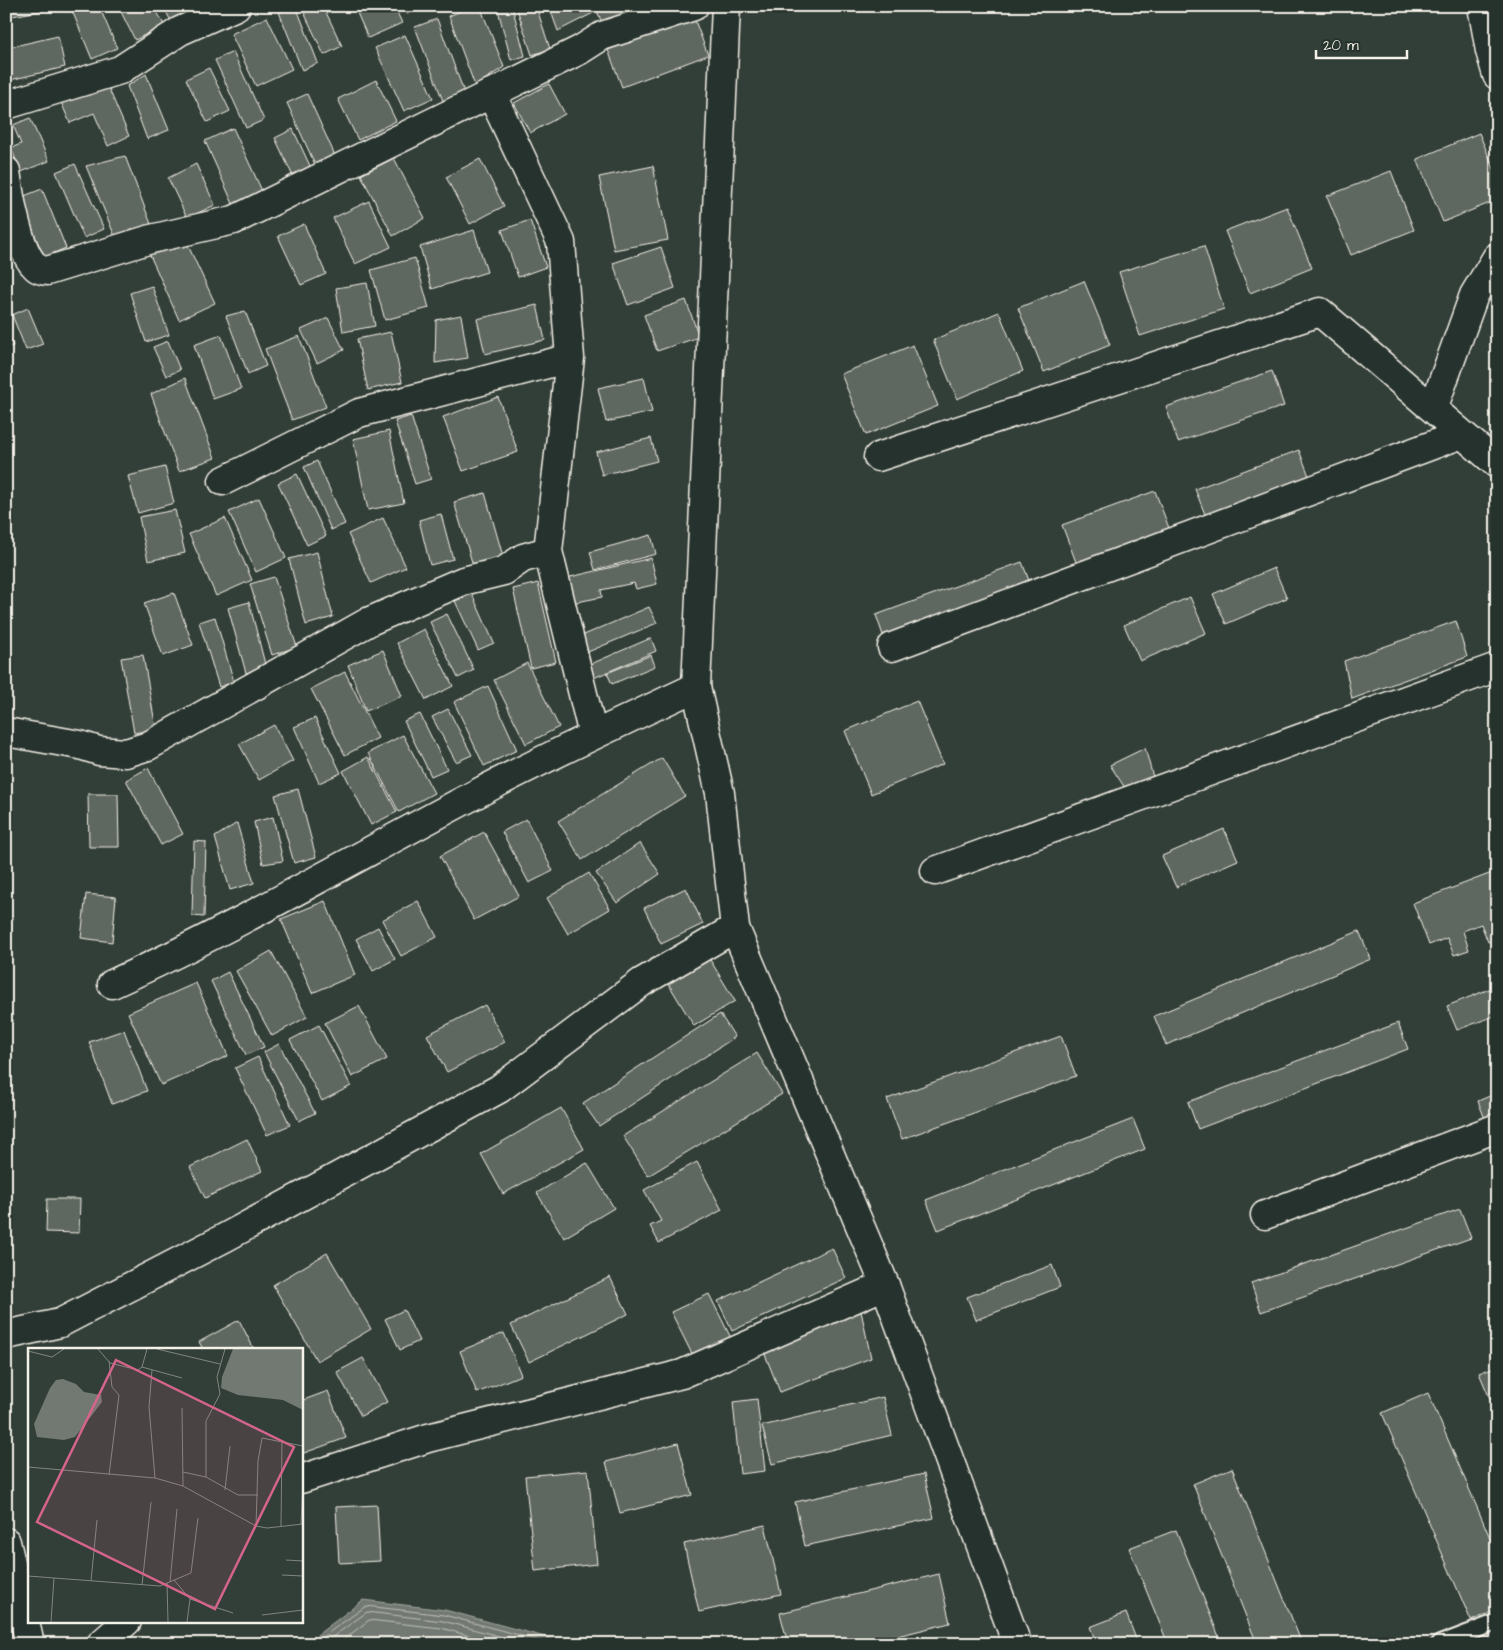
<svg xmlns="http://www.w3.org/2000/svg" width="1503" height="1650" viewBox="0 0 1503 1650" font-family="'Architects Daughter',sans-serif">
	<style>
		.water { fill: #727972; stroke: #a6a9a1 }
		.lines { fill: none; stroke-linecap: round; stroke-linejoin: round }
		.shore { stroke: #c0c1b9; stroke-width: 1 }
		.building { fill: #5f6861; stroke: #f4f1e8 }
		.lane-casing { stroke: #f4f1e8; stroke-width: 19 }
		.street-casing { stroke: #f4f1e8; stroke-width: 31 }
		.secondary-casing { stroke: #f4f1e8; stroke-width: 31 }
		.lane { stroke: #26332d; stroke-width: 15 }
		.street { stroke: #26332d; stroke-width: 28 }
		.secondary { stroke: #26332d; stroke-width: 28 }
		.inset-road { fill: none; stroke: #80867e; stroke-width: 1 }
		.view { fill: #d4648c; fill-opacity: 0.15; stroke: #d4648c; stroke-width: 2.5 }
		.inset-edge { fill: none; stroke: #f4f1e8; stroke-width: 2.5 }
	</style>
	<rect width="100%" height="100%" fill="#323e38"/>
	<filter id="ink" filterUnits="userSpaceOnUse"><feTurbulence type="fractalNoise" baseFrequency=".02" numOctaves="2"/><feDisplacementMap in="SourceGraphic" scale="10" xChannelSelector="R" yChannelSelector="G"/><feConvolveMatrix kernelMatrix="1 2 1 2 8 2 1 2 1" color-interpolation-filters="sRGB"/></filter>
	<g filter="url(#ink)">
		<path class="water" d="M363,1600L445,1610L571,1644H320L317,1635Z"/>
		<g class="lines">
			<path class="shore" d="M324,1644V1636L366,1606L444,1615L552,1644
				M330,1644L331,1638L367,1612L443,1621L528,1644
				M338,1644L369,1620L441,1628L499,1644"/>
		</g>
		<path class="building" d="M6,6H56L57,8L6,17Z
			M76,6H99L117,48L92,59L71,8Z
			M118,6H154L164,25L135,40Z
			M163,6H183L188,15L172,23Z
			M296,6L318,63L302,70L279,12Z
			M301,6H323L342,46L324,55Z
			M354,6H394L402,23L368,38Z
			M404,6H424L407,14Z
			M472,6H480L504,67L475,86L449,16Z
			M497,6H512L525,56L511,60Z
			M516,6H536L550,49L532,55Z
			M549,6H622L626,17L603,25L597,11L558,31Z
			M267,17L292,69L256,86L231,34Z
			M694,18L708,55L622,87L608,50Z
			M437,19L464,92L443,101L415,27Z
			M405,35L433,98L404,111L375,48Z
			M58,36L65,67L6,81V48Z
			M233,52L264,120L246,128L215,60Z
			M209,68L230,111L207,122L186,79Z
			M146,74L169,130L147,139L127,86Z
			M376,80L396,121L358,140L338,99Z
			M106,82L129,136L108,146L94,113L70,123L61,102Z
			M549,84L565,114L530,133L514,103Z
			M307,94L338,162L318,171L287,103Z
			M30,118L49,161L21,172L11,148L21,144L13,125Z
			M233,128L263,193L234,206L205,141Z
			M293,129L316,179L298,187L275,138Z
			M1479,133L1497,176V200L1443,222L1417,159Z
			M125,156L151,224L116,239L86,166Z
			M394,158L425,218L393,236L361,175Z
			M480,159L504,206L470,224L446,177Z
			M75,164L104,229L84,238L56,172Z
			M196,164L215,205L187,218L168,178Z
			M653,166L668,240L614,250L599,177Z
			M1391,171L1414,230L1351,255L1327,196Z
			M42,189L66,248L44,257L19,198Z
			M369,201L391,247L355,264L333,218Z
			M1287,207L1312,268L1250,293L1225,231Z
			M530,220L546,267L518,277L502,230Z
			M304,224L326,274L301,285L278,236Z
			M474,230L487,272L432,289L420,247Z
			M184,237L215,303L179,320L149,253Z
			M1204,246L1224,309L1140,336L1119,272Z
			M661,247L675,288L628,305L613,263Z
			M415,258L429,308L385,320L371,270Z
			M1084,281L1110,345L1044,372L1018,308Z
			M367,283L375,326L343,332L336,288Z
			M152,286L169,335L146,342L130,293Z
			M686,300L699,337L657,351L644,315Z
			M537,305L545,340L485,354L477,319Z
			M28,308L43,344L26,350L12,315Z
			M245,311L266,366L248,374L226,316Z
			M999,312L1023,371L957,399L933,340Z
			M461,315L468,358L435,363L436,320Z
			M328,318L344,350L317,363L301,330Z
			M6,329L13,346L6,348Z
			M391,332L402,382L368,390L357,339Z
			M221,335L241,389L213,399L194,345Z
			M299,336L326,407L292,420L265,349Z
			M168,341L180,370L166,376L153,347Z
			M913,345L938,406L866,435L841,374Z
			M1272,371L1284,406L1178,442L1166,407Z
			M185,378L215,458L179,471L151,394Z
			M644,378L652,412L606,422L598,388Z
			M498,397L518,452L463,471L443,417Z
			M411,416L431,479L415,484L395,421Z
			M389,431L404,503L368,510L353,439Z
			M651,438L657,461L602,475L596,452Z
			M1299,450L1314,489L1210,527L1195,489Z
			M317,461L345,524L331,530L304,467Z
			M165,467L174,503L138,513L128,476Z
			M297,474L326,536L307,545L278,483Z
			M1155,491L1172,536L1079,570L1062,525Z
			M485,493L504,560L474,569L454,502Z
			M259,498L286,558L256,572L229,512Z
			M175,510L185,553L148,561L139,517Z
			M441,514L453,559L430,565L419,520Z
			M225,518L252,580L216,596L189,534Z
			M383,518L406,567L371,583L348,534Z
			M651,535L656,554L595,570L590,552Z
			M317,552L333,617L306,625L289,559Z
			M651,558L657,584L636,589L634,583L601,590L602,597L572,603L566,578Z
			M1022,562L1033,591L886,644L876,615Z
			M1274,568L1287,598L1226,624L1213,594Z
			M274,577L297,647L272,655L250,584Z
			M538,583L556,662L531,668L513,589Z
			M174,593L193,645L163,656L144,603Z
			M472,594L494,643L478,650L455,601Z
			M1190,597L1206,633L1140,661L1124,625Z
			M249,602L266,668L246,673L228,608Z
			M649,607L657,623L583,654L577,638Z
			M447,614L474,670L458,678L430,622Z
			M215,617L234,682L219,687L199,622Z
			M1456,621L1467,657L1352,699L1344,661Z
			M424,629L453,686L426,700L397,643Z
			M651,638L656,651L589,680L584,667Z
			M383,650L402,696L366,711L348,665Z
			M143,655L156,729L134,733L121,658Z
			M651,655L655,666L612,684L607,673Z
			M527,663L559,727L526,744L494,680Z
			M345,672L378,738L345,755L311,689Z
			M488,686L517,750L484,766L454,702Z
			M917,701L943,764L871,794L845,731Z
			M448,709L472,755L456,762L432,717Z
			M420,714L447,769L431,776L404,721Z
			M315,718L341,773L319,783L294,727Z
			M274,725L293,761L259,780L239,744Z
			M403,735L434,793L399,812L368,753Z
			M1145,748L1153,777L1125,788L1110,765Z
			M368,757L397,812L371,825L343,771Z
			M662,758L685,796L582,860L558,821Z
			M148,768L183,834L161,845L126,780Z
			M298,789L316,857L294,863L275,795Z
			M88,794H118L119,847H89Z
			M273,817L283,861L263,864L254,822Z
			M526,819L553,871L529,883L502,832Z
			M237,823L254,883L230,890L215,837Z
			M1224,829L1238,860L1176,887L1162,856Z
			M484,832L519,896L474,920L440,856Z
			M194,841L206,842L204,917L192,916Z
			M640,843L660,874L617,903L596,873Z
			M1497,871V939L1488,942L1481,924L1463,931L1469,950L1454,955L1447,938L1429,945L1413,903Z
			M589,873L610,909L568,934L547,898Z
			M686,888L703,924L661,944L644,908Z
			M86,894L116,897L112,942L81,938Z
			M325,901L355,975L312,993L281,919Z
			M418,901L437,937L401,956L382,920Z
			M378,927L395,959L373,971L356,939Z
			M1359,931L1371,959L1166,1045L1154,1016Z
			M271,951L307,1017L272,1036L236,971Z
			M709,958L735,1001L694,1026L668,983Z
			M228,972L264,1047L246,1055L211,981Z
			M196,983L228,1056L161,1085L128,1013Z
			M1497,986V1015L1457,1030L1447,1006Z
			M485,1005L505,1042L447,1072L427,1035Z
			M359,1006L387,1059L352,1077L325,1023Z
			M720,1014L735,1037L599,1126L583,1103Z
			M1398,1023L1408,1049L1198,1129L1188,1102Z
			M319,1025L351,1086L322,1101L290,1040Z
			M124,1030L147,1091L112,1104L89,1042Z
			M1061,1036L1076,1076L902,1139L887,1099Z
			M279,1044L315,1113L299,1121L264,1052Z
			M757,1053L782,1094L648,1176L623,1136Z
			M258,1057L290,1125L267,1135L235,1068Z
			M1497,1093V1120L1487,1124L1478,1101Z
			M561,1108L584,1149L503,1194L481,1154Z
			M1133,1119L1145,1149L938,1230L926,1200Z
			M247,1139L262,1171L205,1198L190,1167Z
			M697,1162L722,1210L659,1243L650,1226L661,1221L644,1190Z
			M587,1163L614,1208L564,1238L537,1193Z
			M47,1199H80L79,1233L46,1232Z
			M1460,1209L1471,1238L1261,1312L1251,1283Z
			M832,1248L846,1278L732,1331L718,1301Z
			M327,1253L371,1329L317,1361L273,1285Z
			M1052,1265L1060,1287L976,1320L967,1297Z
			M610,1277L628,1314L529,1362L511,1325Z
			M709,1294L732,1340L694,1358L671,1312Z
			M404,1310L419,1341L400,1350L385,1319Z
			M861,1311L871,1358L780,1392L764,1352Z
			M239,1320L254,1349H203L199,1342Z
			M504,1333L521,1375L477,1393L460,1351Z
			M363,1358L387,1402L361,1416L337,1372Z
			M1497,1366V1415L1479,1373Z
			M328,1391L346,1438L301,1454V1401Z
			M1428,1393L1497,1554V1610L1471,1621L1382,1413Z
			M883,1397L892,1435L772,1464L762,1426Z
			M757,1399L765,1471L740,1474L733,1402Z
			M678,1443L692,1495L620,1513L606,1462Z
			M1232,1468L1302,1644H1257L1193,1484Z
			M588,1470L597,1564L535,1571L525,1476Z
			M924,1474L934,1518L805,1546L795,1502Z
			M377,1505L380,1561L339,1563L336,1507Z
			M765,1525L781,1594L699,1612L684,1544Z
			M1176,1530L1222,1644H1168L1129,1548Z
			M939,1574L950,1623L865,1644H788L780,1613Z
			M1126,1613L1138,1644H1097L1090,1627Z"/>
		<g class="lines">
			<defs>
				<path id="lane" d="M1439,1644L1497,1622"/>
				<path id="street" d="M1482,6L1490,51L1497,75
					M491,93L561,242L570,358L548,551L593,735
					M6,105L120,70L180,31L236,6
					M6,171C9,194 18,251 36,267C38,270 43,270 47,271L151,239L234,220L580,50L602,36L694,6
					M1433,409L1474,295L1497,257
					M878,457L1320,312L1497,464
					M223,481L359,413L570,358
					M892,647L1462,434
					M6,732L80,745L99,751L126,753L148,746L370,621L463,581L504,571L523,558L548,551
					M935,871L1497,667
					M112,984C237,927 356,857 478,793C550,755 623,721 696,687
					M1265,1215L1497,1128
					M6,1335L60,1323L226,1237L499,1089L642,982L735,928
					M301,1479L428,1438L682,1374L885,1285
					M6,1542L30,1644
					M101,1644L127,1621"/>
				<path id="secondary" d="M726,6L696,687L720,793L735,928L885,1285L1017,1644"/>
			</defs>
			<use href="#lane" class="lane-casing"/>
			<use href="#street" class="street-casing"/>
			<use href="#secondary" class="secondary-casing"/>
			<use href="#lane" class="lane"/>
			<use href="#street" class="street"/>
			<use href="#secondary" class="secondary"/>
		</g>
	</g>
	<g transform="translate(28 1348)">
		<rect width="275" height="275" fill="#323e38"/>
		<path d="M205,1H275V62L255,52L210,47L193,40L194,29ZM35,31L48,36L56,44L73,47L74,54L47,89L36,92L9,89L6,76L22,40L28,32Z" fill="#727972"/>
		<path class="inset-road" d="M70,1L82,15L110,22L114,19L154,30M129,1L192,16M0,3L24,9L36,1M81,13L84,39L91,47L81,127M114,19L119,1M124,22L121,59L127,130M154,60L155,138M0,119L127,130L155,138L228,178L239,180L275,176M155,124L178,129L210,147H230M178,129V73L192,46L189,29L197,1M197,142L202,98M273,176L275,133M228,178L230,113L234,90L275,98M253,178L254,93M258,212L275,213M254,227L275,228M0,228L132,238L163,225L170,170M146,232L162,251L159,274M63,233L69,172M142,234L149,161M139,235L140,274M114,237L123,154M162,251L205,265M234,267L275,262M23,274L26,230"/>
		<path class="view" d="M88,12L266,99L187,261L9,174Z"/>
		<rect width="275" height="275" class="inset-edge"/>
	</g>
	<rect width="1503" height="1650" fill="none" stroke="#26332d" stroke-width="25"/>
	<rect x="12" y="12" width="1478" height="1625" fill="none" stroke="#f4f1e8" stroke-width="2" filter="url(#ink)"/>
	<path d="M1316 50v8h91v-8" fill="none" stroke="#f4f1e8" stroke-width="2.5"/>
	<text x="1323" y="50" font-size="15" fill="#f4f1e8" stroke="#26332d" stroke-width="4" paint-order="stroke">20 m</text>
</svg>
